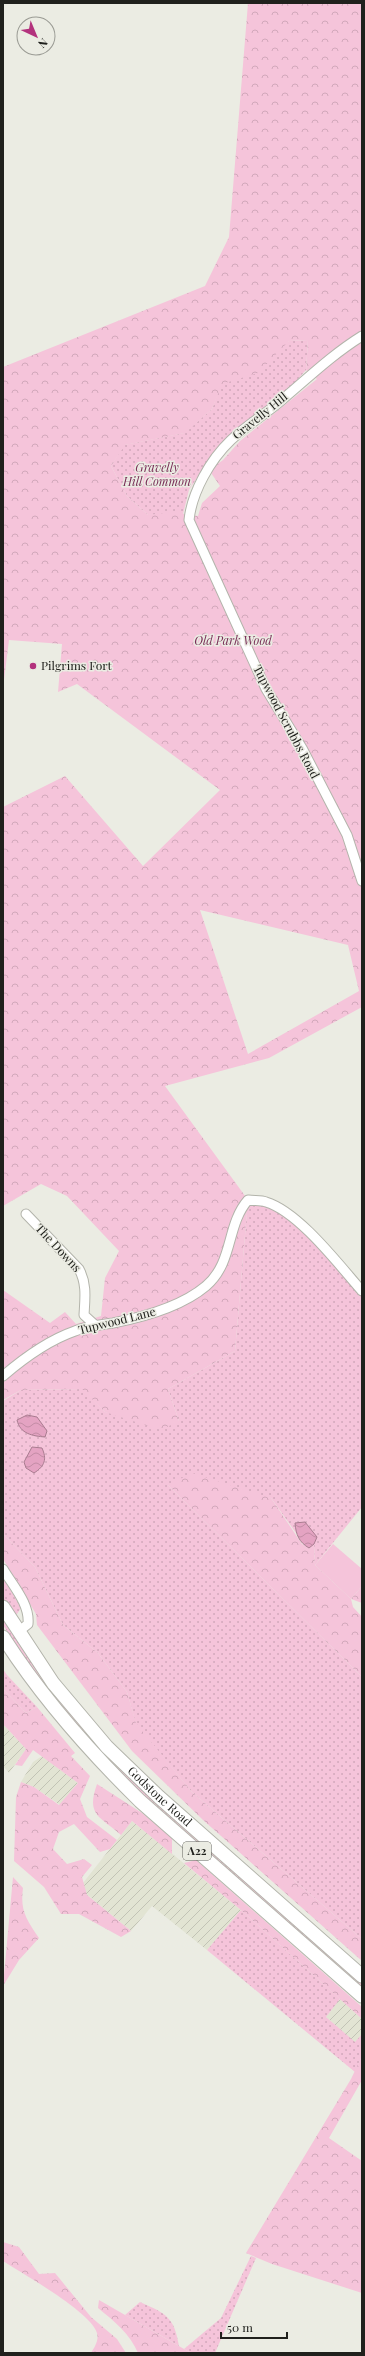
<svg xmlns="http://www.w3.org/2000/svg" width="365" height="2356" viewBox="0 0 365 2356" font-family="'Playfair Display',serif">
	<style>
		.industrial { fill: url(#industrial-furrows) }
		.grass { fill: url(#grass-dots) }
		.forest { fill: url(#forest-crowns); fill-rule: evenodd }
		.pitch { fill: #f5c4da }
		.water { fill: url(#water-waves); stroke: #a97c90 }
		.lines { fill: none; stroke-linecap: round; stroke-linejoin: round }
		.minor-casing { stroke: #b3b4ab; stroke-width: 11 }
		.highway-casing { stroke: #b3b4ab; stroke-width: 15 }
		.minor { stroke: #fff; stroke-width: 9 }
		.highway { stroke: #fff; stroke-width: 13 }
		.poi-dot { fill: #b3327d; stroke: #ebece3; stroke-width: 1.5 }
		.labels { text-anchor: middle; stroke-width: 3; stroke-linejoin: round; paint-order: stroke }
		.shield { fill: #ebece3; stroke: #5d5e58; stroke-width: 1 }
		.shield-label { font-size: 11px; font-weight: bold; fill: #20211d }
		.street-label { font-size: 12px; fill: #20211d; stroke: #ebece3 }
		.park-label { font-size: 12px; font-style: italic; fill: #792e57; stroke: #ebece3 }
		.poi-label { font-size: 12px; fill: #20211d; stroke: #ebece3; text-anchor: start }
	</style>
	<defs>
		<pattern id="industrial-furrows" width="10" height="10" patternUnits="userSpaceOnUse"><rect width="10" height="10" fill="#e2e4d3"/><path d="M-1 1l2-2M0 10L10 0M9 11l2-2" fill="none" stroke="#c2c3b5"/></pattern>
		<pattern id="grass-dots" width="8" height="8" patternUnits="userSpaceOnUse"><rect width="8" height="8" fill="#f5c4da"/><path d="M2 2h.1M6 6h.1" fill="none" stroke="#d2a8bb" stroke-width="1.8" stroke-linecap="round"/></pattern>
		<pattern id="forest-crowns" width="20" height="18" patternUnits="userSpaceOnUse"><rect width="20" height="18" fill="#f5c4da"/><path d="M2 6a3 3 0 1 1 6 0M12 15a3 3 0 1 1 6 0" fill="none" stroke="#d2a8bb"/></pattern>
		<pattern id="water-waves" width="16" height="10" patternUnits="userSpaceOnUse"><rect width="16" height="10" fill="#e4a3c2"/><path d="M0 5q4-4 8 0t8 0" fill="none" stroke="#c38ca6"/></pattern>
	</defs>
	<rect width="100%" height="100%" fill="#ebece3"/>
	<path class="industrial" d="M3,1724L26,1749L9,1773L3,1766Z
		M42,1756L78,1783L60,1805L34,1787L21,1782L33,1762Z
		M132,1821L241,1910L207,1950L152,1906L131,1931L79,1888Z
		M340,1999L362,2019V2034L355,2043L326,2017Z"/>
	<path class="grass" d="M308,340L306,370L288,390L206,464L189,490L183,514L148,515L127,496L111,466L124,445L184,433L212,409L221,384L289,341Z
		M248,1200L267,1202L317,1238L362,1289V1507L315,1565L314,1544L316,1537L295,1524L296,1533L271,1498L168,1485L362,1677V1939L191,1791L136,1724L127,1692L98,1653L63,1625L35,1567L3,1534V1401L21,1390L83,1389L105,1412L179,1421L168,1389L235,1351Z
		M3,1577L21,1608L17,1614H12L3,1599Z
		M3,1617C32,1662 62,1705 97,1745L362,1981V1987L157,1809L78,1730L33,1671L3,1625Z
		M3,1669L7,1675L37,1707L26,1713L3,1689Z
		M241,1910L340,1999L326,2017L355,2042L362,2034V2056L355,2072L207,1950Z
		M251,2256L256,2258L215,2353H191L184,2349L221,2318Z
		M140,2302C167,2314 174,2317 179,2346L125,2315Z"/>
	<path class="forest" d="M248,3H362V1007L269,1058L165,1086L248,1200L235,1351L168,1389L179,1421L161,1430L105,1412L82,1389L21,1390L3,1400V1290L50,1323L65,1312L76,1324L101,1316L105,1278L119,1251L67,1196L41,1184L3,1206V807L65,776L143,866L220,790L77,684L58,692L62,644L9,640L3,688V367L205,286L229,237ZM308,340L306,370L317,379L240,441L223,460L209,470L220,486L202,503L198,516L172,512L148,515L127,496L111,466L125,445L185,433L212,409L222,384L258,373L289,341ZM200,910L348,945L359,991L248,1054Z
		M192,1473L271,1498L302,1544L309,1548L314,1544L315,1565L351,1599L362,1586V1603L351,1599L353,1607L362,1617V1677L168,1485Z
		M3,1534L35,1567L63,1625L98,1653L127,1692L136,1723L191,1791L362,1939V1961L203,1820L132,1751L37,1625L36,1614L3,1559Z
		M3,1689L26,1713L37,1707L75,1753L71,1756L90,1776L80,1799L87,1817L117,1840L110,1849L100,1852L74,1824L59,1832L53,1849L67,1864L84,1859L92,1865L82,1877L87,1895L131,1931L121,1937L79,1914H61L44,1887L14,1861L16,1797L21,1782L34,1787L59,1805L78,1783L33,1750L22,1766L15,1765L26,1749L3,1724Z
		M97,1784L142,1813L172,1838V1854L132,1821L121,1835C99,1816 86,1815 97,1784Z
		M196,1860L362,2007V2019L241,1910L184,1863Z
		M13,1877L23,1888C20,1910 26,1919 39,1938L19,1960L3,1986Z
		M362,2056V2080L329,2138L362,2161V2293L272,2264L246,2253L351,2079Z
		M3,2242L19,2247L39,2274L55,2273L91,2317L117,2339L126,2353H91C95,2347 99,2340 97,2333C91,2312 23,2274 3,2261Z
		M99,2300L191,2353H138C130,2334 114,2321 98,2308Z"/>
	<path class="pitch" d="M333,1544L362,1569V1586L351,1599L315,1565Z"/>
	<path class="water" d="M27,1415L37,1417L47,1431L45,1437C33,1436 20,1434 17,1420Z
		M32,1447L42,1448C47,1459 45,1466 34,1473L26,1468L24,1462Z
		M305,1522L317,1537L314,1544L309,1548C299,1542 296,1535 295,1523Z"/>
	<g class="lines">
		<defs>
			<path id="minor" d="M362,336C333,354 309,377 283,399C267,413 247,425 231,440C210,460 192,492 189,520L266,689L302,748L347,835L362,881
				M26,1214L79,1269C87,1284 85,1298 84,1315L96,1326
				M3,1376C24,1358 49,1340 75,1331C87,1326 101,1325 113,1323C144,1317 181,1307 206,1286C234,1262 226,1225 248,1200C254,1201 261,1200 266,1202C299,1212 339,1265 362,1291
				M3,1569C13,1586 30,1604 28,1624L18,1632"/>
			<g id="highway">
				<path id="s1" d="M3,1607L53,1683L107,1747L159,1797L362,1976"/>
				<path d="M3,1637C42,1698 88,1750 140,1801L362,1996"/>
			</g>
		</defs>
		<use href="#minor" class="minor-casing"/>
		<use href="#highway" class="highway-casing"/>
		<use href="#minor" class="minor"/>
		<use href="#highway" class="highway"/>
	</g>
	<circle class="poi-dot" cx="33" cy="666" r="4"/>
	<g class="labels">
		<rect class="shield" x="183" y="1842" width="28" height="18" rx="3"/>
		<g class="shield-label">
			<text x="197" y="1855">A22</text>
		</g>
		<g class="street-label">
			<text transform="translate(260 416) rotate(-39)" y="4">Gravelly Hill</text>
			<text transform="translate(286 722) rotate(62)" y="4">Tupwood Scrubbs Road</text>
			<text transform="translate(58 1248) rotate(47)" y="4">The Downs</text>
			<text transform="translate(117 1321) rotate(-14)" y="4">Tupwood Lane</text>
			<text dy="4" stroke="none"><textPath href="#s1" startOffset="247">Godstone Road</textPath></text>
		</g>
		<g class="park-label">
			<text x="157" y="472">Gravelly<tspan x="157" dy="14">Hill Common</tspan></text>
			<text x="233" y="645">Old Park Wood</text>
		</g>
		<g class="poi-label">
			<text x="41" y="670">Pilgrims Fort</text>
		</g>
	</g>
	<rect width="365" height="2356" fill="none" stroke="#20211d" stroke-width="8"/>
	<g transform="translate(36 36) rotate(136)"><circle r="19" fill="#ebece3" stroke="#9a9b94"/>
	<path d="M0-3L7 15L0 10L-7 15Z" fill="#b3327d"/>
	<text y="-6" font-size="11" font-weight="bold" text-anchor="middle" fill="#20211d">N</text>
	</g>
	<path d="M221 2332v6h66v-6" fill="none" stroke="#20211d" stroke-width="2"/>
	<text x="227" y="2332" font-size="12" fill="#20211d" stroke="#ebece3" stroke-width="3" paint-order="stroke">50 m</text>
</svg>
